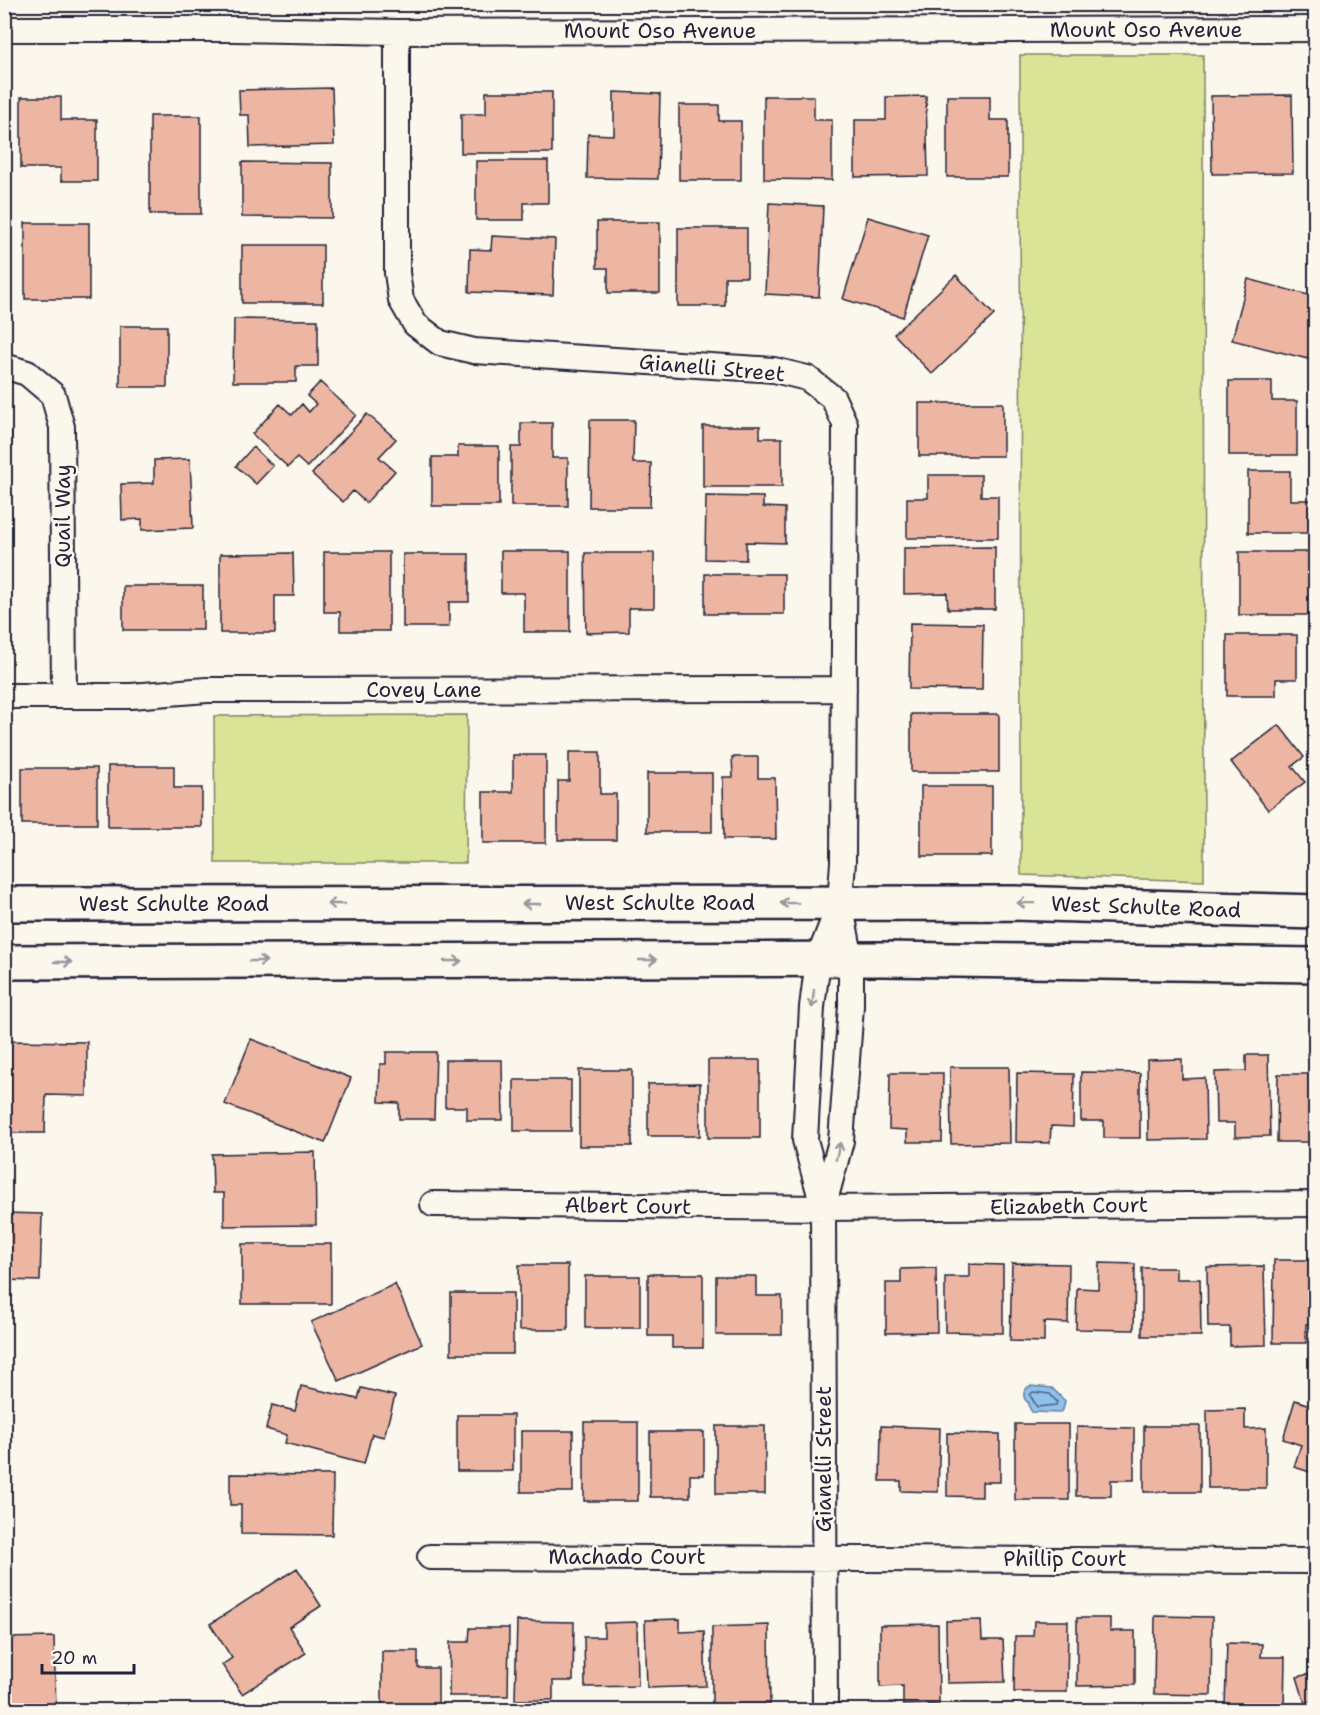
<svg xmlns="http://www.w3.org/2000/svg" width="1320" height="1715" viewBox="0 0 1320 1715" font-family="'Shantell Sans',sans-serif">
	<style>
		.green { fill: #d9e497; stroke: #7e8369; stroke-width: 1.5 }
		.water { fill: #8fc1eb; stroke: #6381a5; stroke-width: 1.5 }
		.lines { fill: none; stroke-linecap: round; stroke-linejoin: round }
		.shore { stroke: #4e6281; stroke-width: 1.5 }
		.building { fill: #edb6a2; stroke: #22223b; stroke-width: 1.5 }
		.minor-casing { stroke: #22223b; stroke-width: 28 }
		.secondary-casing { stroke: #22223b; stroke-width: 38 }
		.minor { stroke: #fbf7ec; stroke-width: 24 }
		.secondary { stroke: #fbf7ec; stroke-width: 33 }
		.oneway { stroke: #99979c }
		.labels { text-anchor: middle; stroke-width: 5; stroke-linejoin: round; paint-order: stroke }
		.street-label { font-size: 21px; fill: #22223b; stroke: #fbf7ec }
	</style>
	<rect width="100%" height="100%" fill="#fbf7ec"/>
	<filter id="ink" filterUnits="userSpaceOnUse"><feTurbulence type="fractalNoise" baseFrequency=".0167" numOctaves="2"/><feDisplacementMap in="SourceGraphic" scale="12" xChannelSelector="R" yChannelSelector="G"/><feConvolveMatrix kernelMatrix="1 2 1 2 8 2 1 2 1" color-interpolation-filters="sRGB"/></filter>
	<g filter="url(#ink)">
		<path class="green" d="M1020,55H1203L1204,881L1021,875Z
			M467,715L466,863H215L214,716Z"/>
		<path class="water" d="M1030,1386L1052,1388L1065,1401L1063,1410L1058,1413L1032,1412L1029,1407V1403C1022,1399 1022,1390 1030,1386Z"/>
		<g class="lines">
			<path class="shore" d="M1033,1392L1050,1394L1057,1402L1056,1405L1037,1407L1030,1395Z"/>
		</g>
		<path class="building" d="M332,88L334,145L250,147L249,115H240L239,90Z
			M486,92H552V153H461V114H486Z
			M614,92L660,94L658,179L587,178L588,134L614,135Z
			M1292,95L1293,173L1212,174L1211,96Z
			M764,96H814V120H832V180L764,179Z
			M926,96L928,176L855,177V120H886V97Z
			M947,96H990V120H1008V177H947Z
			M21,97H61V120H97V181H61V168H21Z
			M4,103H8L10,170H4Z
			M679,105H719V121H741V180H679Z
			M150,116H201V214H150Z
			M476,161H548V203H524V220H476Z
			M242,162L332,163V218L242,217Z
			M769,203L823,206L819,297L765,294Z
			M868,217L928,235L903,317L843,299Z
			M597,222H660V293H608V268H597Z
			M25,223H89V299H25Z
			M4,225H9L8,296H4Z
			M678,228H747V277H725V306H678Z
			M492,236L555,239L553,295L469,292L470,249L491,250Z
			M242,245H323V303H242Z
			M956,275L994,315L932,374L894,334Z
			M1248,279L1316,297V331L1308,359L1232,340Z
			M234,319L318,320V366H296V382H233Z
			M120,326H167V387H120Z
			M1229,381H1272V401H1297V455H1229Z
			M320,382L356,415L307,467L297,458L288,467L252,434L280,404L292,415L302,404L309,412L316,404L307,396Z
			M919,403H1003V456H919Z
			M367,414L396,439L379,457L395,471L366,503L353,491L343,502L312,474Z
			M590,420H634L633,463H651L650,507H589Z
			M521,423H552V458H568V506H511V447H521Z
			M703,426H760V438H782V487H703Z
			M4,432H11L10,516H4Z
			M458,446H499V506H432V457H458Z
			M253,447L273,466L256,484L236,466Z
			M190,459L193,528L142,530V519L122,520L121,484L154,483V460Z
			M1248,471H1290V500H1316V533H1248Z
			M928,475H981V496H998V538H907V498H928Z
			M706,496L763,497V507L785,508V543L746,542V560L705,559Z
			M995,547V609H948L947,593L904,594V548Z
			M501,551H570V632H524V593H501Z
			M324,552H389V631H340V612H324Z
			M1239,552H1316V615H1239Z
			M293,553L294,596H275V633H220V554Z
			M585,553H654V608H629V632L586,633Z
			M403,554H469V602H449V627H403Z
			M705,574H784V614H705Z
			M123,586H203V630H123Z
			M910,623L983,624L982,690L909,689Z
			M1227,635H1297V679H1276V696H1227Z
			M911,714H999V772H911Z
			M1279,725L1304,757L1292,766L1305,782L1268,810L1231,762Z
			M569,752H600V794H616V840H558V781H569Z
			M513,755H546V843H483V792H513Z
			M732,757H758V778H775L776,839H724L723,777H733Z
			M108,766H174V788H202V827H108Z
			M22,768H97V824H22Z
			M647,773H712V832H647Z
			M921,786H992V856H921Z
			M251,1039L351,1078L325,1143L225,1104Z
			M4,1041L87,1042V1096L46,1095L45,1133H4Z
			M386,1052H436L434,1119H399V1103L379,1102L380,1064H386Z
			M1246,1055H1268L1270,1136L1235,1137V1123H1216L1215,1072L1246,1071Z
			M1182,1059V1079L1205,1078L1206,1139L1148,1140L1147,1060Z
			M445,1060H502L503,1120H467V1107H445Z
			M708,1060H760V1138H708Z
			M950,1067H1009L1010,1143L951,1144Z
			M579,1070H632V1146H579Z
			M1081,1072L1140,1073V1138H1104V1121H1081Z
			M890,1073H943L942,1142H907V1130L889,1129Z
			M1017,1073L1074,1074L1073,1127L1051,1126L1050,1143L1016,1142Z
			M1278,1074H1316V1142H1277Z
			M514,1080H571V1131H514Z
			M700,1083V1136H648V1084Z
			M315,1152L316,1225L224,1226V1193H213L212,1154Z
			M4,1213L42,1214L40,1281L4,1280Z
			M242,1244H331V1304H242Z
			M1274,1260H1309V1274L1316,1275V1324H1306V1343H1273Z
			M1012,1263L1069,1264L1068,1323L1044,1322V1342L1010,1341Z
			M1099,1263L1135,1264L1134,1330L1076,1329L1077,1288L1098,1289Z
			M969,1264L1003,1265V1333L945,1332V1277H969Z
			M519,1265H568V1330H519Z
			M1264,1266L1266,1345L1230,1346V1327H1208L1207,1267Z
			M936,1268L937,1332L886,1333V1283H901V1269Z
			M1142,1268H1176V1279H1200L1201,1336H1142Z
			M648,1274H703V1348H672V1336H648Z
			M585,1276H640V1328H585Z
			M716,1276H756V1296H782V1335H716Z
			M395,1284L422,1344L339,1381L311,1322Z
			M451,1293H513V1354H451Z
			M301,1386L358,1399L361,1388L395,1396L384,1437L372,1434L364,1464L285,1443L287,1435L266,1429L272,1405L295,1411Z
			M1295,1400L1316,1407V1474L1294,1467L1301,1445L1283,1439Z
			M1245,1409V1429L1266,1428V1488H1208L1207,1410Z
			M457,1415H513V1471H457Z
			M584,1422H638V1501H584Z
			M1015,1424H1069V1500H1015Z
			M716,1426H765V1494H716Z
			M881,1426L940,1428L938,1492L901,1491V1481H880Z
			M1144,1426H1200V1492H1144Z
			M1077,1427L1134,1428V1480H1111V1496H1076Z
			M521,1431H573V1492H521Z
			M650,1432H704V1475H690V1497H650Z
			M947,1433L1000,1434V1482H982V1497L947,1496Z
			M230,1474L333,1475L332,1535L241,1534V1505H230Z
			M4,1492H6L10,1581L4,1582Z
			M297,1568L321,1606L289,1627L306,1653L242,1694L222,1665L232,1658L210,1624Z
			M1155,1616L1212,1617L1211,1695L1154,1694Z
			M1077,1618H1110V1631H1135V1685L1077,1686Z
			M680,1619V1632L704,1631L706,1686L647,1688L645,1620Z
			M981,1620L982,1640H1003L1005,1682L947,1683L946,1621Z
			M517,1621L574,1622L573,1681H553V1700H515Z
			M1034,1621H1068L1067,1692H1014L1015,1636H1033Z
			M637,1622L638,1686L585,1687L584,1637H604V1623Z
			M938,1624L939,1704L903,1705V1686L880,1687V1625Z
			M769,1625L770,1705H712V1627Z
			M470,1628H509L508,1696H449L450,1642H469Z
			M54,1637L56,1710H4V1638Z
			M1227,1643L1262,1644L1261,1657H1285L1284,1708L1225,1706Z
			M382,1651H418V1668H438V1710H382Z
			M1316,1672V1710H1307L1297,1677Z"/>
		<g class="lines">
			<defs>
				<path id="minor" d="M4,29H234L397,32L1316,29
					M397,32V273L401,300L415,324L440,343L474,351L774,370L807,378L833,398L845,424L843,862L840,903L851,960V1006L841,1141L823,1208L825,1710
					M4,366L27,373L53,395L62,427L64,696
					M4,696H131L207,690L844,689
					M433,1204L823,1208L1316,1204
					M823,1206L805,1140L812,1007L818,960L840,903
					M430,1557L1306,1561"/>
				<path id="secondary" d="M4,904L1013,903L1316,912
					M4,962L882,959L1316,965"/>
			</defs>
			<use href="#minor" class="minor-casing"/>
			<use href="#secondary" class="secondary-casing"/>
			<use href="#minor" class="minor"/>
			<use href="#secondary" class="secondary"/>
		</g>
		<defs><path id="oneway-shaft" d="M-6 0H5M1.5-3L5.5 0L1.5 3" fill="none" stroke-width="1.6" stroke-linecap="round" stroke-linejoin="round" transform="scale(1.5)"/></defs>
		<g class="oneway">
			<use href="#oneway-shaft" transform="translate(789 903) rotate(180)"/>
			<use href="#oneway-shaft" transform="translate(1026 903) rotate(-179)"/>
			<use href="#oneway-shaft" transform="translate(336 904) rotate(180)"/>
			<use href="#oneway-shaft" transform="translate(531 904) rotate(180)"/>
			<use href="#oneway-shaft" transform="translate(648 960)"/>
			<use href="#oneway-shaft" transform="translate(258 961)"/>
			<use href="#oneway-shaft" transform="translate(453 961)"/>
			<use href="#oneway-shaft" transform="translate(63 962)"/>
			<use href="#oneway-shaft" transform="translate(813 999) rotate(96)"/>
			<use href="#oneway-shaft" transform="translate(838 1151) rotate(-76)"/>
		</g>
	</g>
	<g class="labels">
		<g class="street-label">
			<text x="1146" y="37">Mount Oso Avenue</text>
			<text x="660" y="38">Mount Oso Avenue</text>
			<text transform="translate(712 368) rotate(5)" y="7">Gianelli Street</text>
			<text transform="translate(63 516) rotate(-90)" y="7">Quail Way</text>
			<text x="424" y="697">Covey Lane</text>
			<text x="660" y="910">West Schulte Road</text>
			<text x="174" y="911">West Schulte Road</text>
			<text transform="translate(1146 907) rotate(2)" y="7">West Schulte Road</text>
			<text transform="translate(628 1206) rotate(1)" y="7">Albert Court</text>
			<text transform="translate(1069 1206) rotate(-1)" y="7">Elizabeth Court</text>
			<text transform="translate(824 1459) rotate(-90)" y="7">Gianelli Street</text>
			<text x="627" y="1564">Machado Court</text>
			<text x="1065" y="1566">Phillip Court</text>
		</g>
	</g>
	<rect width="1320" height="1715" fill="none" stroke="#fbf7ec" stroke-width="24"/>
	<rect x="12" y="12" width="1296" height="1691" fill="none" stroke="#22223b" stroke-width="2" filter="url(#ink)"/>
	<path d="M42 1664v9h92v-9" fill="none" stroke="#22223b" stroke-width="3"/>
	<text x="51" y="1664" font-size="18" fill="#22223b" stroke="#fbf7ec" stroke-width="4.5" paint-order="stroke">20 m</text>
</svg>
